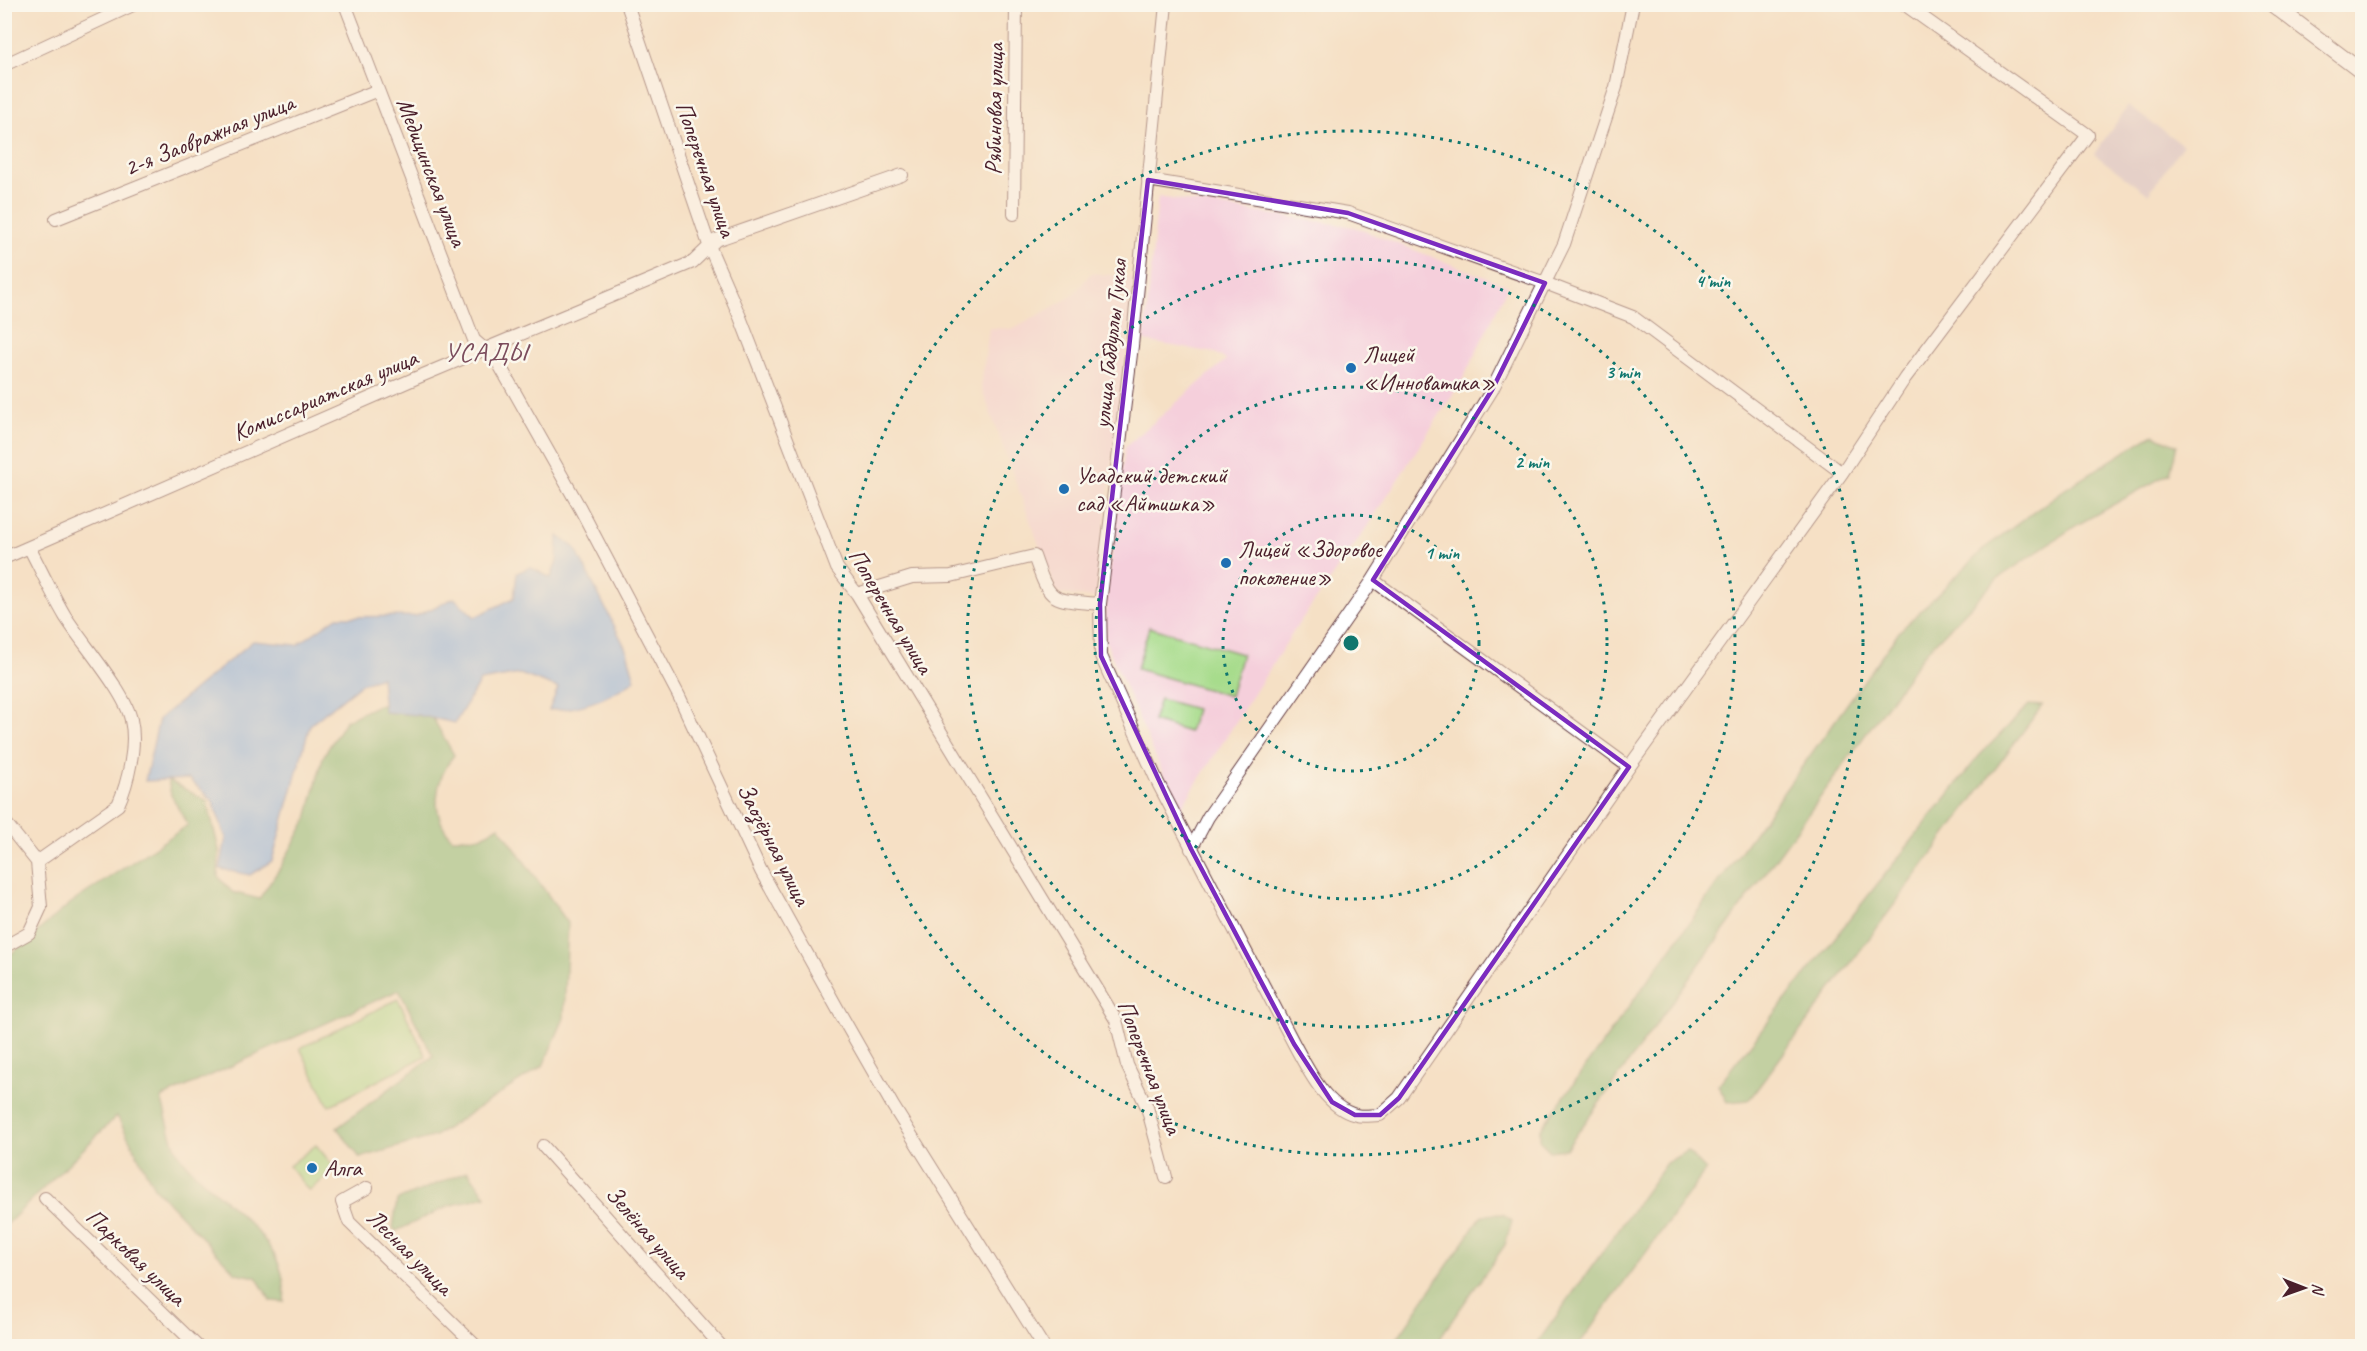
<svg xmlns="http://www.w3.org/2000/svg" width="2367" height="1351" viewBox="0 0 2367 1351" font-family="Caveat,sans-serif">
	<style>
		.built { fill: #f5cfdb }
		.industrial { fill: #d1bdcc }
		.green { fill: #a7dc8c; stroke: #787e5c; stroke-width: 1.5 }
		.forest { fill: #85bc78; stroke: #686e52; stroke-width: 1.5 }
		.water { fill: #7cace7; stroke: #636689; stroke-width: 1.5 }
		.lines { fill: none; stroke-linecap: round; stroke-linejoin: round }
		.minor-casing { stroke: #643c42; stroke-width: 14 }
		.major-casing { stroke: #643c42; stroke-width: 17 }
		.minor { stroke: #fff; stroke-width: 12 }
		.major { stroke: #fff; stroke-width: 15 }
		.marked { fill: none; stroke: #7b2cbf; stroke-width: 4.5; stroke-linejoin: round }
		.ring { fill: none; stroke: #0f766e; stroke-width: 3; stroke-dasharray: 3 6 }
		.poi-dot { fill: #1f6fb2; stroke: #fbf7ec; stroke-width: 2 }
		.labels { text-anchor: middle; stroke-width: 5; stroke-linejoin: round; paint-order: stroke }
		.street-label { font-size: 24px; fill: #4a1f2b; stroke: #fbf7ec }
		.poi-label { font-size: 24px; fill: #4a1f2b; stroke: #fbf7ec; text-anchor: start }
		.quarter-label { font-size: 27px; letter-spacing: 1.5px; fill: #7b4c5c; stroke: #fbf7ec }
		.centre { fill: #0f766e; stroke: #fbf7ec; stroke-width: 3 }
		.ring-label { font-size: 18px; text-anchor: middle; font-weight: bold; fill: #0f766e; stroke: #fbf7ec; stroke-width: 5; stroke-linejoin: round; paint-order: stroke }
	</style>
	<rect width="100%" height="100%" fill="#fbf7ec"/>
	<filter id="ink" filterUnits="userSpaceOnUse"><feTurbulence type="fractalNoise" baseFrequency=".0167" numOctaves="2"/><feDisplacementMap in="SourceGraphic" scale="12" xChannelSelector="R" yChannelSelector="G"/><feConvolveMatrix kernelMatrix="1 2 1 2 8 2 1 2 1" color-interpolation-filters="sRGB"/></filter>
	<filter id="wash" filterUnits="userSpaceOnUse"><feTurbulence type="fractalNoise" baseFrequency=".008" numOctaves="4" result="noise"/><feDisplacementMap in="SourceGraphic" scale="24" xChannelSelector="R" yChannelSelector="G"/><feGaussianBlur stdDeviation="1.35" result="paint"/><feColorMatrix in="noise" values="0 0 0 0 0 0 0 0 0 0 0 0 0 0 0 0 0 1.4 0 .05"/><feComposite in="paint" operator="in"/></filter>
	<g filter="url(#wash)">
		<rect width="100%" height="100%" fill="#f5e0c5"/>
		<path class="built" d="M1158,197L1354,227L1508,286L1464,377L1369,524L1299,623L1179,811L1105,640L1106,602L1125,447L1226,360L1215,353L1144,341Z
			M1091,273L1134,278L1096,598L1060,594L1056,591L981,387L989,328L1014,329L1072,296Z"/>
		<path class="industrial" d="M2128,106L2183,145L2148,194L2094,154Z"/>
		<path class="green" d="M1149,627L1242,654L1230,696L1137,669Z
			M1160,699L1196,709L1189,732L1153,721Z
			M398,999L426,1056L329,1106L300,1048Z
			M316,1145L336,1169L309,1191L289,1166Z"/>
		<path class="forest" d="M2153,434L2177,445L2170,473L2077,525L1997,579L1923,655L1566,1149L1550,1151L1540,1141V1130L1899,632L1986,547L2065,489Z
			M378,705L427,708L454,755C435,779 429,814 452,838L481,837L499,826L568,923L564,1018L543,1066L435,1136L360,1158L337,1128L433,1056L399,990L161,1098C166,1113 171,1142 179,1154C212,1201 292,1235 284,1302L271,1301L256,1277L236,1273L154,1187L117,1116L5,1226V959L71,903L188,825L171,795L168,780L207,801L219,850L218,876L232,892L259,899L280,868L307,819L323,757L345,721Z
			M2029,705L2042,706L1749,1100L1727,1102L1718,1085L1979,756Z
			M1687,1151L1706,1170L1578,1346H1535L1666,1163Z
			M468,1171L486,1196L449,1206L396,1231L393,1228L397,1200Z
			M1503,1214L1512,1221L1505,1245L1434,1346H1392L1482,1215Z"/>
		<path class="water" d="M558,536L575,548L627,651L635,680C609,698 581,710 549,710L558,688L520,674L480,681L455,723L417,715L384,712L381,677L361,684L310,725L272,861L250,875L220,869L226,838L212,800L189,779L145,781L159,719L253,641L297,645L337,617L416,616L454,598L475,617L514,598L517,573L530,567L551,578L557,560Z"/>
	</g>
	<g filter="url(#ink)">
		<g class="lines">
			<defs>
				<path id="minor" d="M345,4L474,340L496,359L580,508L679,696L761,871L841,1015L893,1106L1043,1346
					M627,4L710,248L740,317L837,568L857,594L1116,1020L1127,1065L1147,1107L1166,1177
					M1166,4L1132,346L1100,604L1101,656L1158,783L1294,1044C1307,1068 1326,1108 1356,1115C1363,1117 1372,1115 1380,1115L1399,1098L1629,767L1842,473L1905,378L2088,135L1904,4
					M4,65L135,4
					M1148,180L1348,213L1545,283L1633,317L1842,473
					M1014,214L1016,4
					M56,219L378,90
					M4,558L416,378L693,262L716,240L902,175
					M1373,580L1629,767
					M857,594L912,577L951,576L1034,556C1051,605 1051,599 1100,604
					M5,822L37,862L118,805C128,783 137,745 131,720C126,693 81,642 65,616C52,594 41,570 29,547
					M1191,849L1208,817L1373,580L1492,390L1564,244L1616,87L1633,4
					M4,947L29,933L41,907L37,862
					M543,1146L721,1346
					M367,1188L342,1202L349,1222L476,1346
					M45,1198L197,1346"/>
				<path id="major" d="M2272,4L2362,72"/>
			</defs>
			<use href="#minor" class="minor-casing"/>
			<use href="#major" class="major-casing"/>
			<use href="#minor" class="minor"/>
			<use href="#major" class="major"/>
		</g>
	</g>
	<path d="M0 0H2367V1351H0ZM1148,180L1348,213L1545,283L1492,390L1373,580L1629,767L1399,1098L1380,1115H1355L1332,1102L1294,1044L1191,849L1101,656L1100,604Z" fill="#f5e0c5" fill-opacity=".55" fill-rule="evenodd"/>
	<path class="marked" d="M1148,180L1348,213L1545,283L1492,390L1373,580L1629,767L1399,1098L1380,1115H1355L1332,1102L1294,1044L1191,849L1101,656L1100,604Z"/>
	<g class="ring">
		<circle cx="1351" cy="643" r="128"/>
		<circle cx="1351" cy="643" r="256"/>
		<circle cx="1351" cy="643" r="384"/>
		<circle cx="1351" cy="643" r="512"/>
	</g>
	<g class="poi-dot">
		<circle cx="1351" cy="368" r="6"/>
		<circle cx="1064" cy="489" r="6"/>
		<circle cx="1226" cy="563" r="6"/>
		<circle cx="312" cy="1168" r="6"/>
	</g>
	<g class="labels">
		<g class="street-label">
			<text transform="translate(994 109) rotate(-89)" y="8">Рябиновая улица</text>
			<text transform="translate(209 135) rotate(-22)" y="8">2-я Заовражная улица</text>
			<text transform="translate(706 169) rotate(71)" y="8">Поперечная улица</text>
			<text transform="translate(432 172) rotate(69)" y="8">Медицинская улица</text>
			<text transform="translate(1110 344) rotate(-84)" y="8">улица Габдуллы Тукая</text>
			<text transform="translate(325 395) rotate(-23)" y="8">Комиссариатская улица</text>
			<text transform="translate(891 611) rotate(59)" y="8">Поперечная улица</text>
			<text transform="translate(774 844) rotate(63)" y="8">Заозёрная улица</text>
			<text transform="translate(1150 1067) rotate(69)" y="8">Поперечная улица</text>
			<text transform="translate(648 1232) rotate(49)" y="8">Зелёная улица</text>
			<text transform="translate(410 1252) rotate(45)" y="8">Лесная улица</text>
			<text transform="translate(136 1257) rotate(44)" y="8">Парковая улица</text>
		</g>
		<g class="poi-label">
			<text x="1363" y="362">Лицей<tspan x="1363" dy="28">«Инноватика»</tspan></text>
			<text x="1076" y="483">Усадский детский<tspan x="1076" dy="28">сад «Айтишка»</tspan></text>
			<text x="1238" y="557">Лицей «Здоровое<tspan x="1238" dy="28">поколение»</tspan></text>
			<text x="324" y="1176">Алга</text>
		</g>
		<g class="quarter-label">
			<text x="486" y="361">УСАДЫ</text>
		</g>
	</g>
	<circle cx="1351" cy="643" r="9" class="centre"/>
	<g class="ring-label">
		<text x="1713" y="287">4 min</text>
		<text x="1623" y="378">3 min</text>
		<text x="1532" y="468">2 min</text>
		<text x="1442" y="559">1 min</text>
	</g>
	<rect width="2367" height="1351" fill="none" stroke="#fbf7ec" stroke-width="24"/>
	<g transform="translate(2304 1288) rotate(91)" stroke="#fbf7ec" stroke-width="4.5" paint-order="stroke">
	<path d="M0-4.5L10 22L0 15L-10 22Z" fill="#4a1f2b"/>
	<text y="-9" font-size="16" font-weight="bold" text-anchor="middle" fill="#4a1f2b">N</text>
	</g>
</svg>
